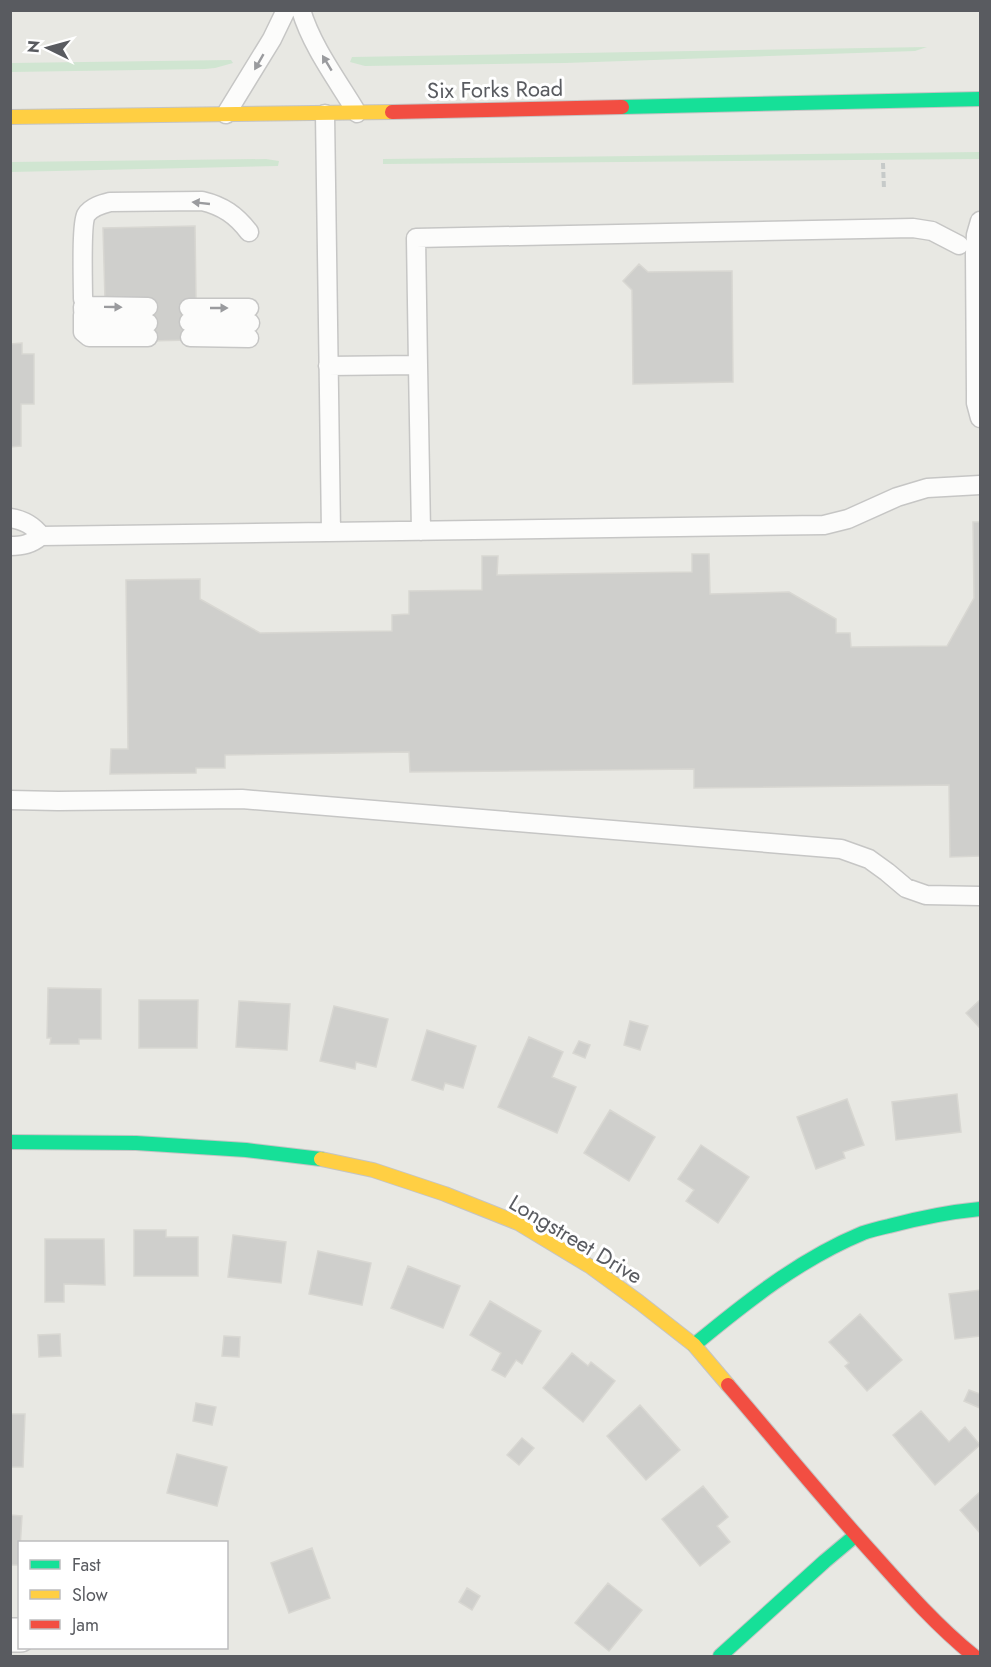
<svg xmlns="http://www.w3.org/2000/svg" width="991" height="1667" viewBox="0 0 991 1667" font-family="Jost,sans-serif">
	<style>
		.green { fill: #d0e5d1 }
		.building { fill: #cfcfcc; stroke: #d8d7d2; stroke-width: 1.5 }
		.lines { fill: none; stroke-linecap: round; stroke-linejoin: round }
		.lane-casing { stroke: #c6c6c5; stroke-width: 21 }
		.street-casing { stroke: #c6c6c5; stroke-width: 36 }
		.fast-casing { stroke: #c4c4c4; stroke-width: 16 }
		.slow-casing { stroke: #c4c4c4; stroke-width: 16 }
		.jam-casing { stroke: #c4c4c4; stroke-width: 16 }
		.path { stroke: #c6cac9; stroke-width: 4; stroke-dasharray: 6 3; stroke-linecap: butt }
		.lane { stroke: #fcfcfb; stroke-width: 18 }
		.street { stroke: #fcfcfb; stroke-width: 33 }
		.fast { stroke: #16e098; stroke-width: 14 }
		.slow { stroke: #ffcf43; stroke-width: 14 }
		.jam { stroke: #f24e42; stroke-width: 14 }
		.oneway { fill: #9a9b9e }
		.labels { text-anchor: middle; stroke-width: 6; stroke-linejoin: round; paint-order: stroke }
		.street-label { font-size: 22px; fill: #595b60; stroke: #fff }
	</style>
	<rect width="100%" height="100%" fill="#e8e8e3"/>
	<path class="green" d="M927,47L915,51L565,63L365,66L350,62L352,57Z
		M231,60L233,63L215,68L205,69L11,72V63Z
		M980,152V159L383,164V159Z
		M266,159L279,161L278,166L11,172V162Z"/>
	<path class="building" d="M195,226L196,300L190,340L148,341L105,301L103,228Z
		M639,264L648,272L732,271L733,382L633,384L632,290L623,281Z
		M22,343V354H34V404H21V446L10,447V344Z
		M973,522H980V856L950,857L949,785L694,788V769L410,772L409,752L225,755V768H196V773L110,774L111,749H128L126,580L200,579V599L260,633L392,631V615L409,614V591L482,590V556H498L497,575L692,572V554H709L710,594L789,592L836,619V633H850L851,647L947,646L974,598Z
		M48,988L101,989V1039H79V1044H50L51,1038H47Z
		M139,1000H198L197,1048H139Z
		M980,1000V1028L966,1013Z
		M239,1001L290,1004L287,1050L236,1047Z
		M334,1006L388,1019L376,1067L356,1062L355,1069L320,1061Z
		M630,1021L648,1026L640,1050L624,1045Z
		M427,1030L476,1046L463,1088L445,1083L443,1090L412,1080Z
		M529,1037L563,1052L552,1077L576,1087L557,1133L498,1107Z
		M579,1041L590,1045L585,1058L573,1053Z
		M957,1094L961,1132L896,1140L892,1102Z
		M847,1099L864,1145L843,1152L845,1158L816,1169L797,1117Z
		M610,1110L655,1137L629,1181L584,1153Z
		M701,1145L749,1177L718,1223L686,1201L694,1190L678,1179Z
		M134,1230H166V1237H198V1276H134Z
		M233,1235L286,1242L281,1283L228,1277Z
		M45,1239H104L105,1285L64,1284V1302H45Z
		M318,1251L371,1263L362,1305L309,1294Z
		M408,1266L460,1286L443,1328L391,1308Z
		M980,1290V1336L955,1339L949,1294Z
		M490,1301L541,1331L522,1364L516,1360L505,1377L492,1370L501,1353L470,1335Z
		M860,1314L902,1360L867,1391L845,1366L849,1363L829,1342Z
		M60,1334L61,1356L39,1357L38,1335Z
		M224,1336L240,1337L239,1357L222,1356Z
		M572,1353L588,1366L591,1362L615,1381L583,1422L543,1388Z
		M969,1390L980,1394V1408L964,1401Z
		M196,1403L216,1407L212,1425L193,1421Z
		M640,1405L680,1450L646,1480L607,1436Z
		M921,1411L949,1442L965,1427L980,1445L935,1485L893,1435Z
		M10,1414H25L23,1467H10Z
		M522,1438L534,1448L519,1465L507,1455Z
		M177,1454L227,1467L217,1506L167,1493Z
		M703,1486L728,1517L717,1526L730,1542L700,1566L662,1519Z
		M980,1492V1533L960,1510Z
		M10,1515L22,1516L19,1565H10Z
		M312,1548L330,1598L289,1613L271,1563Z
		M608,1583L642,1610L609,1651L575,1623Z
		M467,1588L480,1596L472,1610L459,1602Z"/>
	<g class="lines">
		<defs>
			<path id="lane" d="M301,10C312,47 338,81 357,113
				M226,114L272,39L286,10
				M325,114L331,532
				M980,221L976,235L975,253L976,391V403L980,418
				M83,307C83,314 84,319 92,322L148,323
				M148,307L90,306L86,304L83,299C83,284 81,225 86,215C91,207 102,204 110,202L202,201C223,206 236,215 249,232
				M189,308H249
				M83,315V332L89,337H148
				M189,322L250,323
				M190,337L249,338
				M418,365L421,531
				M328,366L418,365L416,238L913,228L932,231L959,245
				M10,518C24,520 33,525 41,536
				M10,546C23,546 31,544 41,536L824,525L848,519L897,497L927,488L980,485
				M10,800L58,801L242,799L841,849L869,859L887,872L906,888L926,895L980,896"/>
			<path id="street" d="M10,1635H20"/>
			<path id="fast" d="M622,107L980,99
				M10,1142L136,1143L246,1150L321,1159
				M694,1345C746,1302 800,1259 863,1233C871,1230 880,1228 889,1226C919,1218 949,1212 980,1209
				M720,1656L825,1561L856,1535"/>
			<path id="slow" d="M10,117L392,112
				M321,1159L373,1170L445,1194L518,1223L591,1267L639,1302L694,1345L728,1385"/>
			<path id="jam" d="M392,112L622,107
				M728,1385C777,1442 824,1500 874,1555C906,1591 937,1626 974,1656"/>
		</defs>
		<use href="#lane" class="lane-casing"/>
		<use href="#street" class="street-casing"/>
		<use href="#fast" class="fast-casing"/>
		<use href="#slow" class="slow-casing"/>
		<use href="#jam" class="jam-casing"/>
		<path class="path" d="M883,163L884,189"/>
		<use href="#lane" class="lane"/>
		<use href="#street" class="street"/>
		<use href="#fast" class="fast"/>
		<use href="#slow" class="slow"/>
		<use href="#jam" class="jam"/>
	</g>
	<defs><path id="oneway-solid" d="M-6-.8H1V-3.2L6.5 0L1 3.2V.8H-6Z" transform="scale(1.5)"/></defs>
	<g class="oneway">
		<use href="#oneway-solid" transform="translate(259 62) rotate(120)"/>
		<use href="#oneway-solid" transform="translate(327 63) rotate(-121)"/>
		<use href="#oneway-solid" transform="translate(201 203) rotate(-174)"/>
		<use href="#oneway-solid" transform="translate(113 307) rotate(1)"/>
		<use href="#oneway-solid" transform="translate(219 308)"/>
	</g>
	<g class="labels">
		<g class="street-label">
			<text transform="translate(495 89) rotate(-1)" y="8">Six Forks Road</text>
			<text transform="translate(576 1239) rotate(31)" y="8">Longstreet Drive</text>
		</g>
	</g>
	<rect width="991" height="1667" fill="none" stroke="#595b60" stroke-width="24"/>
	<rect x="18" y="1541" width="210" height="108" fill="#ffffff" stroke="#bdbdbf" stroke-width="1.5"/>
	<rect x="30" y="1560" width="30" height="9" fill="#16e098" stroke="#bdbdbf" stroke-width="1.5"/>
	<text x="72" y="1571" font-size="18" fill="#595b60">Fast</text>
	<rect x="30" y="1590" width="30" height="9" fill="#ffcf43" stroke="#bdbdbf" stroke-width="1.5"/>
	<text x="72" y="1601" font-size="18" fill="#595b60">Slow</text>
	<rect x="30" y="1620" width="30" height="9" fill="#f24e42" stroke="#bdbdbf" stroke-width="1.5"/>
	<text x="72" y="1631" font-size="18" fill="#595b60">Jam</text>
	<g transform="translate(48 48) rotate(275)" stroke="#ffffff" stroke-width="4.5" paint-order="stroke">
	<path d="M0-4.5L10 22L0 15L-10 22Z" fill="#595b60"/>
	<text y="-9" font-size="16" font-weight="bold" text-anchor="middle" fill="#595b60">N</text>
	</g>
</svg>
